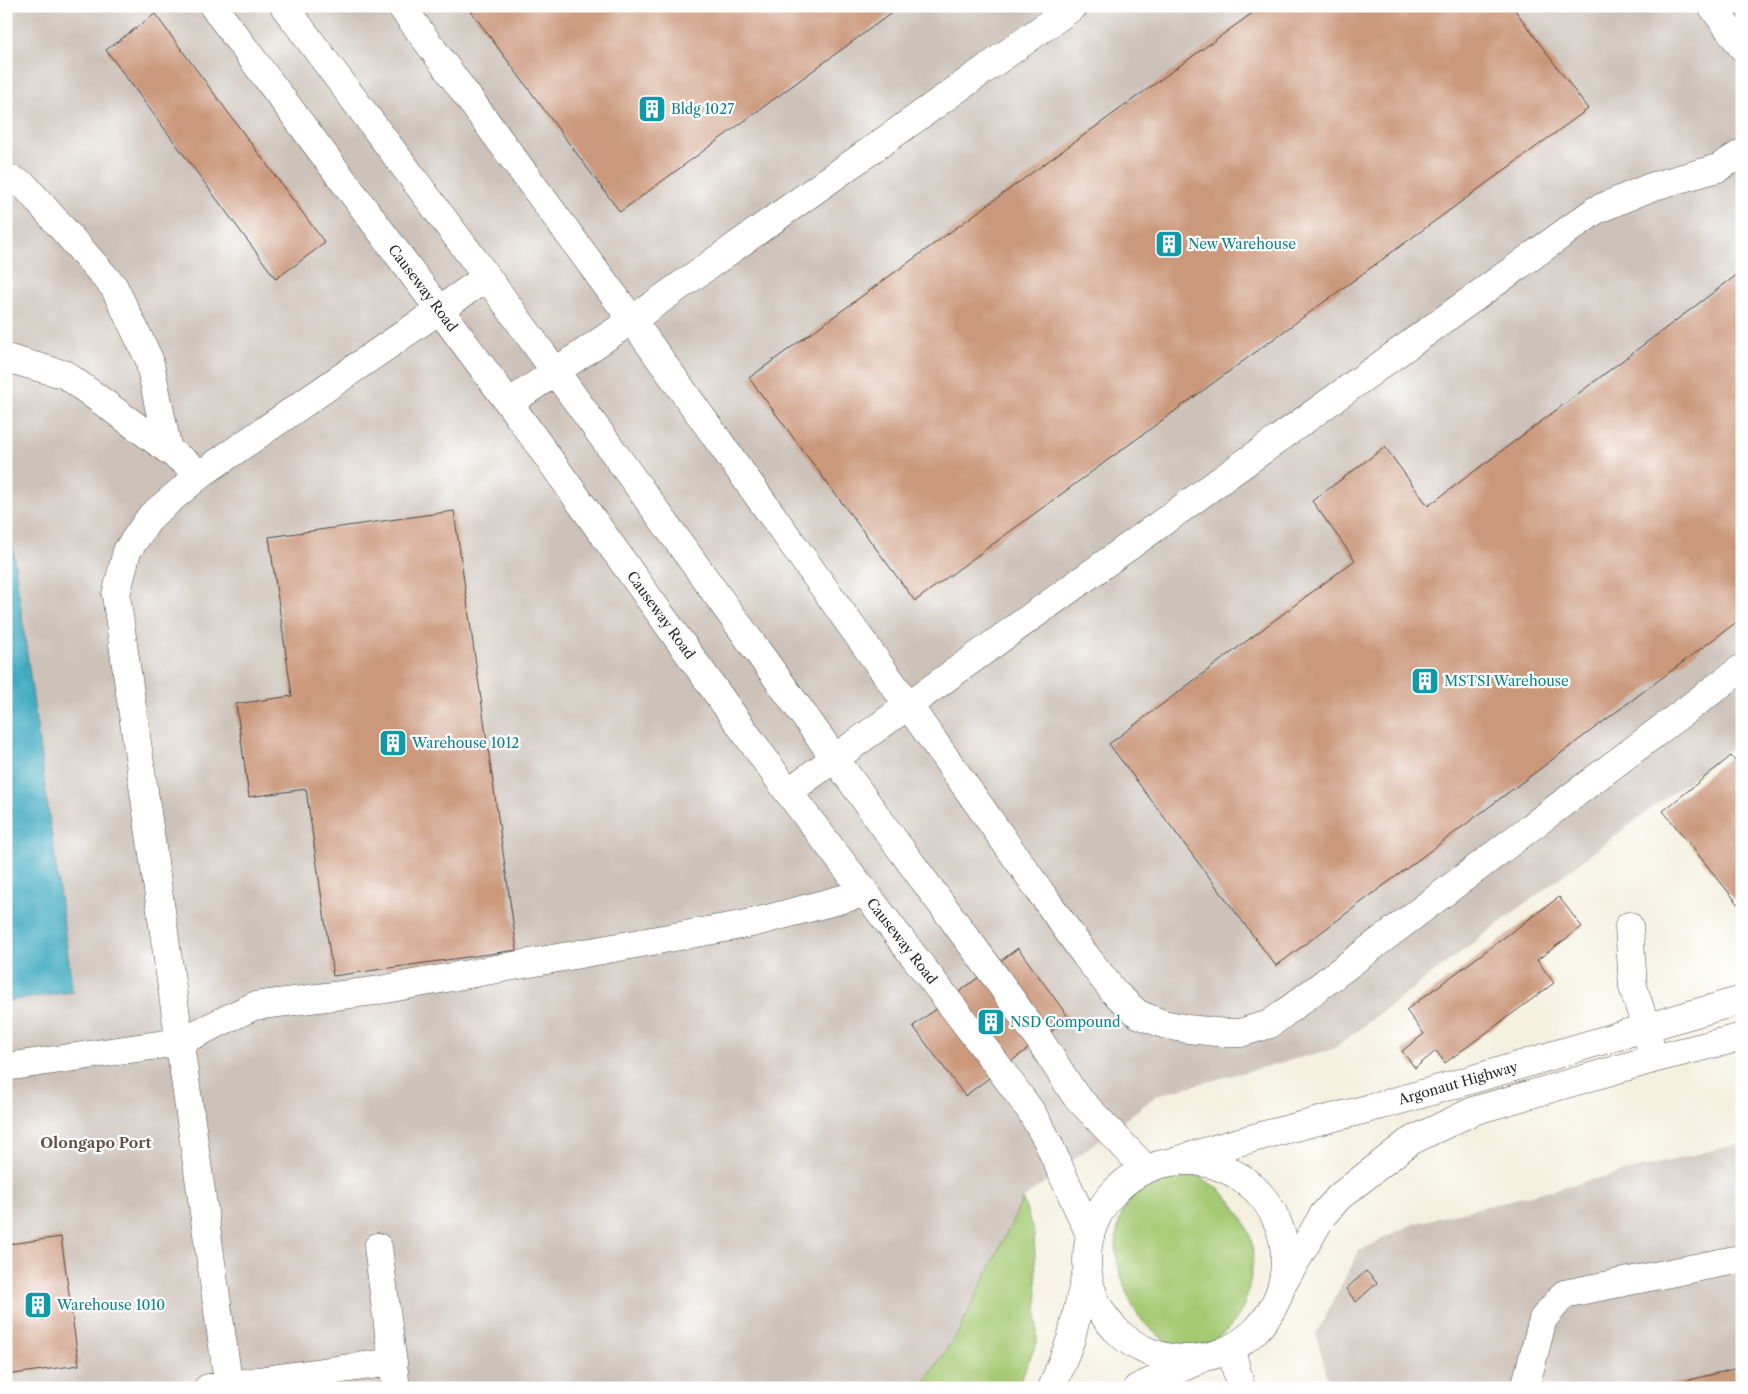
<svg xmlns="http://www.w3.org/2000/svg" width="1748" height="1394" viewBox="0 0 1748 1394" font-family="'Libre Caslon Text',serif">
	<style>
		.industrial { fill: #ccc2b9 }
		.green { fill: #a5ca73; stroke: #687a4f }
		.water { fill: #42abc1; stroke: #366b76 }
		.building { fill: #cb987b }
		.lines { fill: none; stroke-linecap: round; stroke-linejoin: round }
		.minor-casing { stroke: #494946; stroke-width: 29 }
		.major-casing { stroke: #494946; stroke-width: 29 }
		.minor { stroke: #fff; stroke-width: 28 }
		.major { stroke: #fff; stroke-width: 28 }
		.labels { text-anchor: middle; stroke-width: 4.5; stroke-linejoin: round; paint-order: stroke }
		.culture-label { font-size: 14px; fill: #0d838f; stroke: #fff; text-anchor: start }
		.street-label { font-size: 14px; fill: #2b2b2b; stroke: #fff }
		.neighbourhood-label { font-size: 15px; font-weight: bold; fill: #635147; stroke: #fff }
	</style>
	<rect width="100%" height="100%" fill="#fff"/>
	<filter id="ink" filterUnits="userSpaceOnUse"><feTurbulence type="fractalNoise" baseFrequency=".02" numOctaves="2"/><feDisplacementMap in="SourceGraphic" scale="10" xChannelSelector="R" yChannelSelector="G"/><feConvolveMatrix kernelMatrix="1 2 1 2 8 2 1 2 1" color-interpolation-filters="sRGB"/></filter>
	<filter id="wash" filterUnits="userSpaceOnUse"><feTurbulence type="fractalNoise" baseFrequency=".0096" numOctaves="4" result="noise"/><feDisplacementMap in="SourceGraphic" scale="20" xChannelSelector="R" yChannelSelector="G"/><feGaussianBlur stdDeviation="1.12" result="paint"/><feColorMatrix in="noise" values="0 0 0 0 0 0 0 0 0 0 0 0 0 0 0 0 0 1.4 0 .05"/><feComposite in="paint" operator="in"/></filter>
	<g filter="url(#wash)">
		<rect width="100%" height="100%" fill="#f4f0df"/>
		<path class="industrial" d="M6,6H1742V740L1333,1049L1157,1095L1023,1199L959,1331L921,1388H6V1001L73,991L6,499Z
			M1742,1143V1388H1330L1316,1334L1359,1251L1413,1224Z"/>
		<path class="green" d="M1166,1175C1173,1175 1182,1174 1189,1175C1201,1176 1213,1185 1222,1192C1237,1205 1248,1225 1252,1244C1255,1260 1249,1297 1241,1311C1229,1336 1197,1356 1169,1342C1154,1334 1140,1321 1132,1305C1117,1273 1108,1237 1127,1204C1135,1190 1153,1182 1166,1175Z
			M1023,1199L1034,1234L1037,1298V1342L1017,1388H921L959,1331Z"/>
		<path class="water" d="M6,499L73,992L6,1001Z"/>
		<g id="blocks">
			<path class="building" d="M467,6H901L620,212Z
				M1262,6H1512L1588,109L915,601L749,378Z
				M155,14L325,243L276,279L106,50Z
				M1742,271V618L1276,966L1109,744L1355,560L1312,501L1385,447L1428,506Z
				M454,511L517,950L333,976L306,789L249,797L236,704L292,696L269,537Z
				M1731,756L1742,770V909L1663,811Z
				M1559,897L1582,927L1537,960L1554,983L1445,1063L1436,1051L1415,1068L1402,1051L1424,1034L1406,1010Z
				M1018,948L1069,1018L965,1096L913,1026Z
				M6,1234L9,1244L61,1237L79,1365L6,1375Z
				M1366,1271L1377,1283L1356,1302L1346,1289Z
				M1738,1368L1742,1388H1661V1387Z"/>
		</g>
	</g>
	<g filter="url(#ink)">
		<use href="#blocks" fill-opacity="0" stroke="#494946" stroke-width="1"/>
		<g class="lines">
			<defs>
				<path id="minor" d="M213,6L509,403L788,792L995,1062L1030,1110L1046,1138L1090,1235
					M284,6L487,277L894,840L997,979L1039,1039L1075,1095L1146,1169
					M401,6L632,320L908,705L1085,955L1114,992L1138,1014L1163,1024L1188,1029L1226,1033H1240L1270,1024L1742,668
					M1712,6L1742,47
					M6,177L25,186L114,287L149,359L168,450
					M6,358L66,375L201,474
					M509,403L632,320L1074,6
					M788,792L1596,210L1651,187L1718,168L1742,153
					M1629,926L1633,987L1646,1027L1653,1059
					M6,1067L179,1042L254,1006L374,991L752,923L865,893
					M378,1247L396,1388
					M1231,1349L1241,1388
					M208,1388L393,1362
					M229,1388L116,595L127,551L151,516L201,474L487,277
					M1525,1388L1543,1319L1564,1294L1735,1260L1742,1261"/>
				<path id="major" d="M1182,1159C1249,1137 1318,1122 1386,1104C1505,1071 1623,1033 1742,1000
					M1087 1260a99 99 0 1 1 198 0a99 99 0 1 1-198 0Z
					M1286,1278L1323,1215L1339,1197L1409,1142L1473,1111L1653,1059L1742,1037
					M1052,1388L1071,1339L1086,1274
					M1137,1388L1197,1361"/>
			</defs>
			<use href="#minor" class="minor-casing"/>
			<use href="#major" class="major-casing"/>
			<use href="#minor" class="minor"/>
			<use href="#major" class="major"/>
		</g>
	</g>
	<defs>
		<symbol id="building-square" viewBox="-11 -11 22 22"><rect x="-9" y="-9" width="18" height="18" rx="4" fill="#0f9aa8" stroke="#fff"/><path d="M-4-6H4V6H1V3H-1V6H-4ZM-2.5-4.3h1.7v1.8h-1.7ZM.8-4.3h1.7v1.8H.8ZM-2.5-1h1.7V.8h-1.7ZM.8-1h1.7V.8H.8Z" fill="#fff"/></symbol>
	</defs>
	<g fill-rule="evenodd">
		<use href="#building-square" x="636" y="93" width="32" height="32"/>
		<use href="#building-square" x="1153" y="228" width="32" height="32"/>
		<use href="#building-square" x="1409" y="665" width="32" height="32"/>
		<use href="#building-square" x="377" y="727" width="32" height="32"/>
		<use href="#building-square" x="975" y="1006" width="32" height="32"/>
		<use href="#building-square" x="22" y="1289" width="32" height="32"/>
	</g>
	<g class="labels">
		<g class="culture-label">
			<text x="671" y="114">Bldg 1027</text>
			<text x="1188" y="249">New Warehouse</text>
			<text x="1444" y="686">MSTSI Warehouse</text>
			<text x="412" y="748">Warehouse 1012</text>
			<text x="1010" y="1027">NSD Compound</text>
			<text x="57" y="1310">Warehouse 1010</text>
		</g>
		<g class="street-label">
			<text transform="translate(423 288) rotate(53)" y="5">Causeway Road</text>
			<text transform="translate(661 615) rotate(54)" y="5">Causeway Road</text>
			<text transform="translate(902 941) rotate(52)" y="5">Causeway Road</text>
			<text transform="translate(1458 1083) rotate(-16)" y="5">Argonaut Highway</text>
		</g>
		<g class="neighbourhood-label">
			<text x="96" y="1148">Olongapo Port</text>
		</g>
	</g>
	<rect width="1748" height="1394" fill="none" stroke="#fff" stroke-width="25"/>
</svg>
